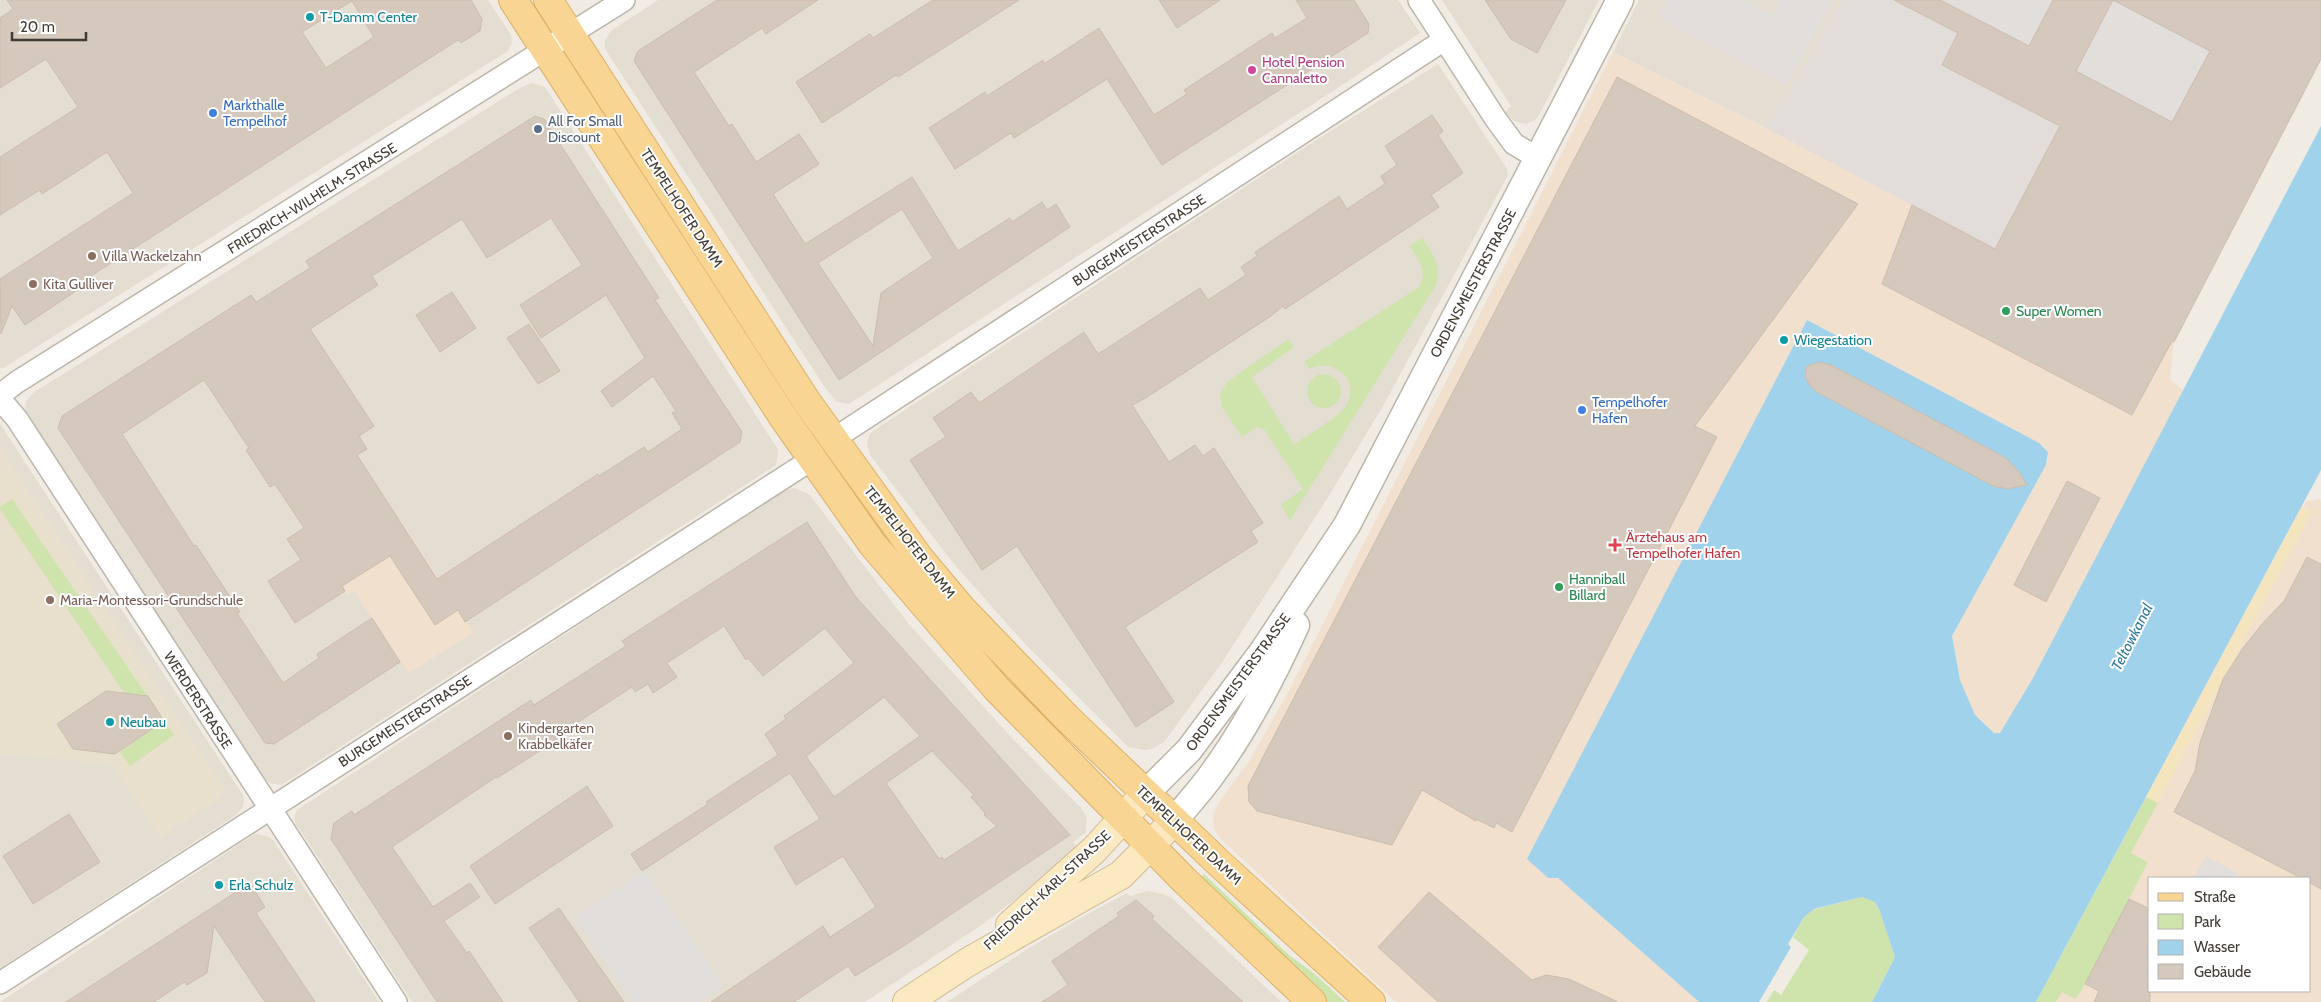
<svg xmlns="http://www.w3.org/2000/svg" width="2321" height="1002" viewBox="0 0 2321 1002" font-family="Cabin,sans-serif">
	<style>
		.residential { fill: #e4ddd1 }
		.commercial { fill: #f2e0ce; fill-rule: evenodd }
		.industrial { fill: #e2ddd8 }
		.education { fill: #e9dfcd }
		.green { fill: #cfe3ad }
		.sand { fill: #f4e5bf }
		.parking { fill: #e1dedb }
		.water { fill: #a1d2eb }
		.building { fill: #d4c9bc; stroke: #ccbdad; fill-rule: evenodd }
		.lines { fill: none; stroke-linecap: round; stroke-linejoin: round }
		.minor-casing { stroke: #beb5a9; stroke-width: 24 }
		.tertiary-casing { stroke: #beb5a9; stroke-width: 29 }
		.secondary-casing { stroke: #cfbb95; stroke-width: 30 }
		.primary-casing { stroke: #dcb065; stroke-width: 30 }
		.minor { stroke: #fff; stroke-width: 21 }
		.tertiary { stroke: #fff; stroke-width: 26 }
		.secondary { stroke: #fbe9c2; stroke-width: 28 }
		.primary { stroke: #f9d593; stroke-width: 28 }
		.culture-dot { fill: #0f9aa8; stroke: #fff; stroke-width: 2 }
		.hotel-dot { fill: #d1479c; stroke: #fff; stroke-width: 2 }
		.shop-dot { fill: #3f7fe0; stroke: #fff; stroke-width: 2 }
		.service-dot { fill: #5c6f8a; stroke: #fff; stroke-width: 2 }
		.education-dot { fill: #8d6e63; stroke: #fff; stroke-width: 2 }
		.leisure-dot { fill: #2e9e5b; stroke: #fff; stroke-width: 2 }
		.health-dot { fill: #e0444e; stroke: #fff; stroke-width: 2 }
		.labels { text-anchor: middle; stroke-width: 4; stroke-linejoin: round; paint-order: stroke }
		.culture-label { font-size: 14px; fill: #0d838f; stroke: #fff; text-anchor: start }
		.hotel-label { font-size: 14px; fill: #b23c85; stroke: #fff; text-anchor: start }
		.shop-label { font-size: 14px; fill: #366cbe; stroke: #fff; text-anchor: start }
		.service-label { font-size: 14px; fill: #4e5e75; stroke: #fff; text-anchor: start }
		.street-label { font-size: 14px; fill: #423b33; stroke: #fff }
		.education-label { font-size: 14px; fill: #785e54; stroke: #fff; text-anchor: start }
		.leisure-label { font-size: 14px; fill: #27864d; stroke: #fff; text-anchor: start }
		.health-label { font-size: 14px; fill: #be3a42; stroke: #fff; text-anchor: start }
		.water-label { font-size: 15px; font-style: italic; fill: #317aa0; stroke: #fff }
	</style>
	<rect width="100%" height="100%" fill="#f0ebe3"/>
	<path class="residential" d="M0,0H488L511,35L512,43L508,51L3,368H0Z
		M658,0H1398L1420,33L1333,91L849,404L837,402L826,389L605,49V40L612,30Z
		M1442,0H1599L1539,115L1535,120L1526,124L1514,121L1505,112L1511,106Z
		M1639,0H1842L1814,53L1764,127L1613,52Z
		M1438,64L1507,169L1508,175L1382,408L1325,502L1221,664L1164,742L1152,749L1145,750L1128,747L1026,645L954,564L870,455L867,443L869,435L873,431L1321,137Z
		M531,83L545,87L777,448L778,453L776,465L286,782L281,785L270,783L263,777L28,416L25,410L26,401L33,393L518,89Z
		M0,424L243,795L244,801L242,809L236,815L0,968Z
		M794,488L809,494L908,623L1009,735L1081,808L1087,818L1086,825V832L1073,842L1078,847L1026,891L983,924L865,1002H412L296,824L294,818L297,810L782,492Z
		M255,834L267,836L273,840L379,1002H0Z
		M1147,891L1163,894L1172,898L1281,1002H947L1026,950L1091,912L1127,893L1130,896Z"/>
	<path class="commercial" d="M1613,52L1764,127L2174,342L2170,379L2184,391L2033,678L2000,733L1994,734L1975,716L1960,680L1952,636L2046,465L2048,459L2044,447L1807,320L1548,878H1558L1699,1002H1396L1222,840L1214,829L1213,814L1220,801L1250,760L1291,687Z
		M357,455L474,632L409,673L354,591L348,595L345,591L286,502Z
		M2319,499L2321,500V1002H2046L2124,842L2307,501ZM2150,878H2310V991H2150Z"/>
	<path class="industrial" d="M1842,0H2321V59L1995,249L1764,127L1814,53Z"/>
	<path class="education" d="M0,447L227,793L160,837L113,765L0,753Z"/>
	<path class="green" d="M1422,238C1433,255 1442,264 1436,285L1290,520L1281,505L1303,489L1264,429L1257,427L1242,437L1222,407L1220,395L1227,382L1288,339L1294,347L1252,377L1294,444C1307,436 1340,417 1347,404C1361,379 1332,357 1309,369L1305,361L1419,287C1428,271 1419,261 1410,246Z
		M1307 391a17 17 0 1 1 34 0a17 17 0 1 1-34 0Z
		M12,499L174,735L130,766L120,752L150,731L0,509V507Z
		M2146,797L2158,803L2131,853L2148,862L2085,984L2076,999L2062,992L2056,1002H2036Z
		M1204,874L1289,955L1316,975L1345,1002H1327L1199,880Z
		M1862,897L1875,902L1879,909L1895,957L1872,1002H1767L1774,990L1781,995L1809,950L1793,937L1804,917L1812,910Z"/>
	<path class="sand" d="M2302,506L2312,511L2158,803L2146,797Z"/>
	<path class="parking" d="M1668,0H1744L1772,15L1781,0H1832L1786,85L1658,17Z
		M1947,0H2053L2029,46L1946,2Z
		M2113,0L2210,51L2172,122L2076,71Z
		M2206,856L2237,873L2235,878H2194Z
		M645,871L723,986L699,1002H633L576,917Z"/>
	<path class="water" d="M2321,126V470L2036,1002H1872L1895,957L1879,909L1875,902L1862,897L1814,909L1804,917L1788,944L1791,947L1759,1002H1699L1558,878H1548L1527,859L1807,320L2039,443L2048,452L2046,465L1952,636L1960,680L1975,715L1994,733H2000L2033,678Z"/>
	<path class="building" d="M7,0H471L482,19L480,31L461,43L458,40L83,281L85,285L25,325L12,306L1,334L0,279L133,193L107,152L42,194L40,190L0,215V157L78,107L46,59L0,88V18L13,9ZM352,1L374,37L326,68L302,32Z
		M717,0H818L766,34L762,28L694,72L729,126L732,124L756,162L799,134L819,164L773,194L805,244L912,177L958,251L1010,218L1012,222L1042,202L1047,210L1056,204L1070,227L839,380L634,61L638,51ZM902,209L933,258L881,293L873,346L818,263Z
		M933,0H1019L898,77L896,75L822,123L796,82L870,34L873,38Z
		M1159,0H1220L1177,28Z
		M1296,0H1354L1369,24L1368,33L1162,165L1107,79L1014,138L1011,133L955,169L929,128L985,92L987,96L1043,60L1044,64L1099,28L1154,115L1187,94L1184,90L1272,33L1275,38L1307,18Z
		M1485,0H1566L1537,53L1511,39Z
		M1894,0H1940L2029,46L2053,0H2113L2076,71L2172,122L2210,51L2113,0H2321V59L2174,342L2172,341L2132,415L1882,284L1912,205L1995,249L2060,126L1942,65L1958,33Z
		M1617,77L1858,204L1695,426L1717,437L1512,832L1496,823L1494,828L1476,819V821L1422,790L1392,845L1257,811L1249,802L1248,786Z
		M1432,115L1443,131L1438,135L1463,173L1431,195L1439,207L1285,309L1283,306L1271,316L1144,399L1132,405L1169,462L1195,445L1203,456L1214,448L1263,523L1251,531L1258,542L1125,627L1174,702L1136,727L1017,546L982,570L910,460L946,437L933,418L971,392L979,403L1084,332L1098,354L1200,288L1208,300L1246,275L1241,267L1257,256L1255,252L1339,196L1347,209L1385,184L1381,176L1397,165L1385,146Z
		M535,116L544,119L659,298L655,300L742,432L740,442L465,622L458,610L435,625L390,556L342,586L345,591L295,623L268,581L301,560L287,539L304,528L275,484L270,487L246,450L249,448L204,380L122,434L194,546L196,545L240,612L237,613L283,683L319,658L317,654L372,618L400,662L274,744L265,743L58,428L62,416L251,295L256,302L310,268L306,261ZM551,218L582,265L520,305L541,338L606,295L645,358L601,391L612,407L653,376L676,411L672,413L682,429L648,452L644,447L599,476L598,474L437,579L357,455L367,449L359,436L374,426L310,329L378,285L372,276L462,219L487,258Z
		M452,292L476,328L440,352L416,315Z
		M529,324L560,371L538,384L507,338Z
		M1820,362L1831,365L2006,458L2020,473L2027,485L2007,489L1993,486L1818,393L1810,386L1805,376L1807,366Z
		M2067,481L2100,498L2046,602L2014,585Z
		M807,522L855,596L1070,835L902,947L855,976L848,966L794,1002H711L823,926L830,937L876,907L843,856L796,885L774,847L820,819L790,773L642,871L631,854L708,804L706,802L778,755L765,734L786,719L784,716L854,663L825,628L763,676L748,658L746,660L724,626L667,663L677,677L653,693L648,684L635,692L632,687L555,737L557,740L497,778L496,777L392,847L433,907L470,883L480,897L444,921L467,953L469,951L503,1002H437L331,839L334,823L352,811L354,815L531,700L534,705L626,646L622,641ZM884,697L920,736L834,797L806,756ZM932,751L974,795L971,797L985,813L984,815L997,826L944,860L942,857L939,859L886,783Z
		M2307,557L2321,564V889L2310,883V878H2301L2174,812L2195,771L2200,743L2223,679L2243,648L2262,624L2284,601Z
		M106,691L148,696L164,721L115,754L73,749L57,724Z
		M587,786L613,826L495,904L470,866Z
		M69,814L100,862L33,904L3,856Z
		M250,883L265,907L256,913L315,1002H265L214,926L207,973L187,985L184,982L154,1002H66Z
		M1429,892L1532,980L1546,975L1569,979L1618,1002H1438L1378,947Z
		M2129,899L2150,909V1002H2094L2099,991L2085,984Z
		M1136,900L1154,916L1152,919L1243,1002H1042L1068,985L1052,961L1119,916L1117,913Z
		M559,908L590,953L624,1002H579L529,928Z"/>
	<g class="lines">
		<defs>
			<path id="minor" d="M1419,0L1495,118L1514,144L1538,158
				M0,395L17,382L624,0
				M0,399L17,419L396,1002
				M832,440L1444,40
				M0,983L811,460"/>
			<path id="tertiary" d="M1145,794L1189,750L1263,651L1347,525L1620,0
				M1174,821C1187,805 1201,790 1213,773C1246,728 1273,676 1296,625"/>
			<path id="secondary" d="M1010,925L1094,850L1145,794
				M907,1002L968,962L1121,875L1174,821"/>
			<path id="primary" d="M513,0L783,417L873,545L996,688L1184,880L1312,1002
				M548,0L807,402L920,559L962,609L1067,718L1221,865L1371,1002"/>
		</defs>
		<use href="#minor" class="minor-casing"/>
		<use href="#tertiary" class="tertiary-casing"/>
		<use href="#secondary" class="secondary-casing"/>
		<use href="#primary" class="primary-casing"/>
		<use href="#minor" class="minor"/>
		<use href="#tertiary" class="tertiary"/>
		<use href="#secondary" class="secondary"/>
		<use href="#primary" class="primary"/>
	</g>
	<g class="culture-dot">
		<circle cx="310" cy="17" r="5"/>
		<circle cx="1784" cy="340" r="5"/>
		<circle cx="110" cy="722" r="5"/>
		<circle cx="219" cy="885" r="5"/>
	</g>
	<circle class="hotel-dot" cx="1252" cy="70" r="5"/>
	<g class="shop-dot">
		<circle cx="213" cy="113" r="5"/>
		<circle cx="1582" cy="410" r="5"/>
	</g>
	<circle class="service-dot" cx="538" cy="129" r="5"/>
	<g class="education-dot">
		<circle cx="92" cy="256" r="5"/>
		<circle cx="33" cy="284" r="5"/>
		<circle cx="50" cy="600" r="5"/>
		<circle cx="508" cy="736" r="5"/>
	</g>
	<g class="leisure-dot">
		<circle cx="2006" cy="311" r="5"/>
		<circle cx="1559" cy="587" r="5"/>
	</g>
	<path class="health-dot" d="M1612.5 537.5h5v5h5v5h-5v5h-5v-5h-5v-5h5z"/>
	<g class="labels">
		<g class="culture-label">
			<text x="320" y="22">T-Damm Center</text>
			<text x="1794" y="345">Wiegestation</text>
			<text x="120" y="727">Neubau</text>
			<text x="229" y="890">Erla Schulz</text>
		</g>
		<g class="hotel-label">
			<text x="1262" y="67">Hotel Pension<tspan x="1262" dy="16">Cannaletto</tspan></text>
		</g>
		<g class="shop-label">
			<text x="223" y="110">Markthalle<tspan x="223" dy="16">Tempelhof</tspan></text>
			<text x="1592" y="407">Tempelhofer<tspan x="1592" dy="16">Hafen</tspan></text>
		</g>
		<g class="service-label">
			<text x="548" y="126">All For Small<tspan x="548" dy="16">Discount</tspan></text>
		</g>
		<g class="street-label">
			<text transform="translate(312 198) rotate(-32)" y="5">FRIEDRICH-WILHELM-STRASSE</text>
			<text transform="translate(682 208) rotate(57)" y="5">TEMPELHOFER DAMM</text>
			<text transform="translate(1139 240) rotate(-33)" y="5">BURGEMEISTERSTRASSE</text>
			<text transform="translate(1473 283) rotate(-62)" y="5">ORDENSMEISTERSTRASSE</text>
			<text transform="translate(910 542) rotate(52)" y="5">TEMPELHOFER DAMM</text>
			<text transform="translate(1238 682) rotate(-54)" y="5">ORDENSMEISTERSTRASSE</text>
			<text transform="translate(198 700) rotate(57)" y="5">WERDERSTRASSE</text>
			<text transform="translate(405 721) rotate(-33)" y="5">BURGEMEISTERSTRASSE</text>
			<text transform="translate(1189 835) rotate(43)" y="5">TEMPELHOFER DAMM</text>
			<text transform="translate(1047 890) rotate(-43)" y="5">FRIEDRICH-KARL-STRASSE</text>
		</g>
		<g class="education-label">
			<text x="102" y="261">Villa Wackelzahn</text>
			<text x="43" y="289">Kita Gulliver</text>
			<text x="60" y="605">Maria-Montessori-Grundschule</text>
			<text x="518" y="733">Kindergarten<tspan x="518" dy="16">Krabbelkäfer</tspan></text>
		</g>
		<g class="leisure-label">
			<text x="2016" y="316">Super Women</text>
			<text x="1569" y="584">Hanniball<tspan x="1569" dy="16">Billard</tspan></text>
		</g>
		<g class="health-label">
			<text x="1626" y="542">Ärztehaus am<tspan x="1626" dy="16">Tempelhofer Hafen</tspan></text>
		</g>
		<g class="water-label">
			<text transform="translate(2132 637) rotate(-63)" y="5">Teltowkanal</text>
		</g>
	</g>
	<rect x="2148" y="877" width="162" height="115" fill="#ffffff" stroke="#b3b1ad"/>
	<rect x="2158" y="893" width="25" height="8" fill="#f9d593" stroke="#b3b1ad"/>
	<text x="2194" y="902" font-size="15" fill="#423b33">Straße</text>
	<rect x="2158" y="914" width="25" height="15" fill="#cfe3ad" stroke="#b3b1ad"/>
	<text x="2194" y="927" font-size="15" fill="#423b33">Park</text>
	<rect x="2158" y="940" width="25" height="15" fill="#a1d2eb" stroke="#b3b1ad"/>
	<text x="2194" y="952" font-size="15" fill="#423b33">Wasser</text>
	<rect x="2158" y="964" width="25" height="15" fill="#d4c9bc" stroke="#b3b1ad"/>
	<text x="2194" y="977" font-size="15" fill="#423b33">Gebäude</text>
	<path d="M12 32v8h74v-8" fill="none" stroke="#423b33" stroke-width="2.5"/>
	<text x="20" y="32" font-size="15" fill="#423b33" stroke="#ffffff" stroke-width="4" paint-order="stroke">20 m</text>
</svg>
